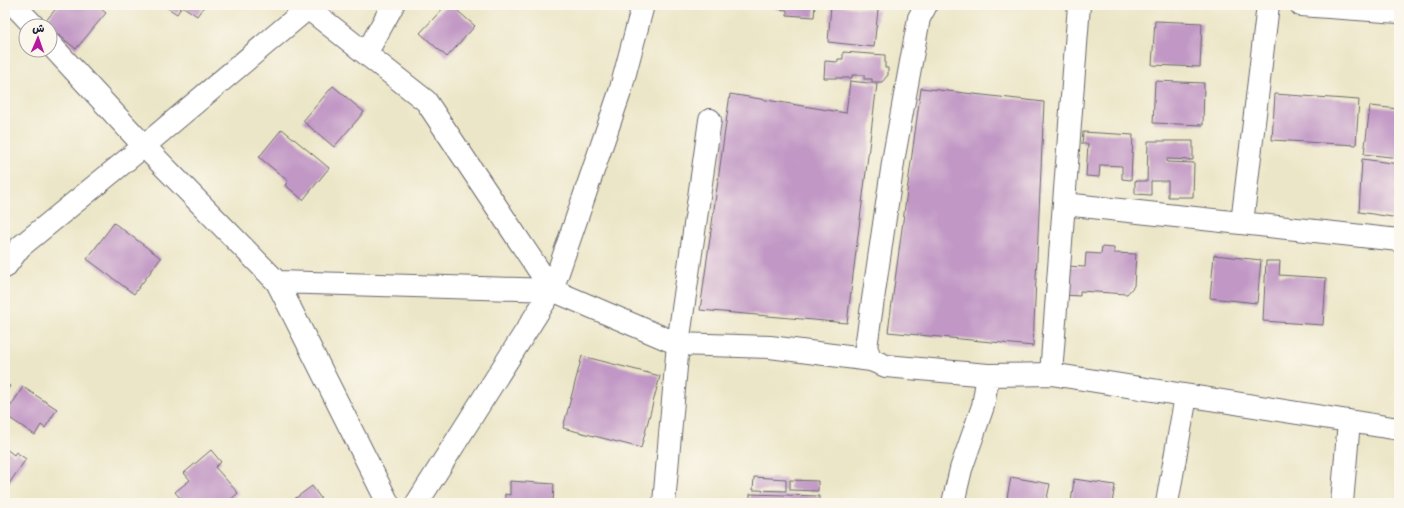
<svg xmlns="http://www.w3.org/2000/svg" width="1404" height="508" viewBox="0 0 1404 508" font-family="Dekko,'Playpen Sans Arabic',sans-serif">
	<style>
		.building { fill: #c197c5 }
		.lines { fill: none; stroke-linecap: round; stroke-linejoin: round }
		.minor-casing { stroke: #69676c; stroke-width: 24 }
		.minor { stroke: #fff; stroke-width: 22 }
	</style>
	<rect width="100%" height="100%" fill="#fbf7ec"/>
	<filter id="ink" filterUnits="userSpaceOnUse"><feTurbulence type="fractalNoise" baseFrequency=".025" numOctaves="2"/><feDisplacementMap in="SourceGraphic" scale="8" xChannelSelector="R" yChannelSelector="G"/><feConvolveMatrix kernelMatrix="1 2 1 2 8 2 1 2 1" color-interpolation-filters="sRGB"/></filter>
	<filter id="wash" filterUnits="userSpaceOnUse"><feTurbulence type="fractalNoise" baseFrequency=".012" numOctaves="4" result="noise"/><feDisplacementMap in="SourceGraphic" scale="16" xChannelSelector="R" yChannelSelector="G"/><feGaussianBlur stdDeviation="0.9" result="paint"/><feColorMatrix in="noise" values="0 0 0 0 0 0 0 0 0 0 0 0 0 0 0 0 0 1.4 0 .05"/><feComposite in="paint" operator="in"/></filter>
	<g filter="url(#wash)">
		<rect width="100%" height="100%" fill="#ece6c8"/>
		<g id="blocks">
			<path class="building" d="M59,5H96L106,13L76,49L44,23Z
				M163,5H205L197,16L182,6L177,14Z
				M446,5H451L475,26L447,57L420,33Z
				M777,5H815L814,17L787,15V10L777,9Z
				M831,5L878,10L874,47L828,42Z
				M1155,21L1202,23L1200,67L1152,65Z
				M843,52L885,55V68H888V75L882,82H872V79H864V75H852V78H824L825,61L838,62V59H843Z
				M850,81L877,84L847,323L700,310L730,94L846,113Z
				M1155,81L1204,83L1203,125L1153,123Z
				M333,86L364,112L334,147L303,121Z
				M921,88L1044,102L1033,346L888,332Z
				M1275,94L1359,100L1356,145L1272,140Z
				M1370,106L1399,109V158L1364,154Z
				M282,129L329,168L303,200L285,185L288,181L259,157Z
				M1083,132L1133,135L1131,180L1122,179V166L1100,165L1099,177L1086,176L1088,144H1082Z
				M1148,141H1193V160L1167,159V162L1194,163L1193,197H1168V181H1151V195L1135,194V181H1147Z
				M1362,159L1399,164V218L1359,212Z
				M114,223L161,258L134,294L87,259Z
				M1102,247L1114,248V253L1136,254L1134,286L1127,294L1080,291V296L1063,295L1065,266L1085,267L1086,253L1101,254Z
				M1214,255L1261,260L1257,303L1210,298Z
				M1266,261H1280L1279,275L1326,278L1323,325L1263,321Z
				M582,356L660,376L641,448L563,428Z
				M5,384L10,386L5,394Z
				M23,387L57,409L45,428L41,425L35,435L5,415Z
				M5,448L14,455L16,452L26,459L8,485L5,484Z
				M211,450L221,462L215,467L238,493L227,503H184L175,492L190,480L184,473Z
				M754,477L786,479V491L753,490Z
				M1011,477L1050,484L1046,503H1006Z
				M1074,479L1115,485L1112,503H1071Z
				M790,480L818,481V491L790,490Z
				M510,481L554,484L553,503H505V494L510,495Z
				M312,486L324,503H289Z
				M750,494L819,496V503H750Z"/>
		</g>
	</g>
	<g filter="url(#ink)">
		<use href="#blocks" fill-opacity="0" stroke="#69676c" stroke-width="1"/>
		<g class="lines">
			<defs>
				<path id="minor" d="M14,5L34,26
					M304,5L426,101L552,290L678,344L770,347L871,360
					M926,5L919,18L894,156L866,347L871,360L886,366L988,375
					M1301,5L1399,12
					M50,44L144,146L277,282L552,290
					M366,54L393,5
					M1064,204L1399,240
					M1242,223L1268,5
					M5,267L20,247L144,146L308,8
					M277,282L388,503
					M1051,374L1079,5
					M417,503L552,290L620,92L643,5
					M664,503L678,344L710,120
					M953,503L961,469L983,406L988,375L1051,374L1399,429
					M1167,503L1186,396
					M1342,503L1349,421"/>
			</defs>
			<use href="#minor" class="minor-casing"/>
			<use href="#minor" class="minor"/>
		</g>
	</g>
	<rect width="1404" height="508" fill="none" stroke="#fbf7ec" stroke-width="20"/>
	<g transform="translate(38 38) rotate(2)"><circle r="19" fill="#fbf7ec" stroke="#a4a2a5"/>
	<path d="M0-3L7 15L0 10L-7 15Z" fill="#b5179e"/>
	<text y="-6" font-size="11" font-weight="bold" text-anchor="middle" fill="#22223b">ش</text>
	</g>
</svg>
